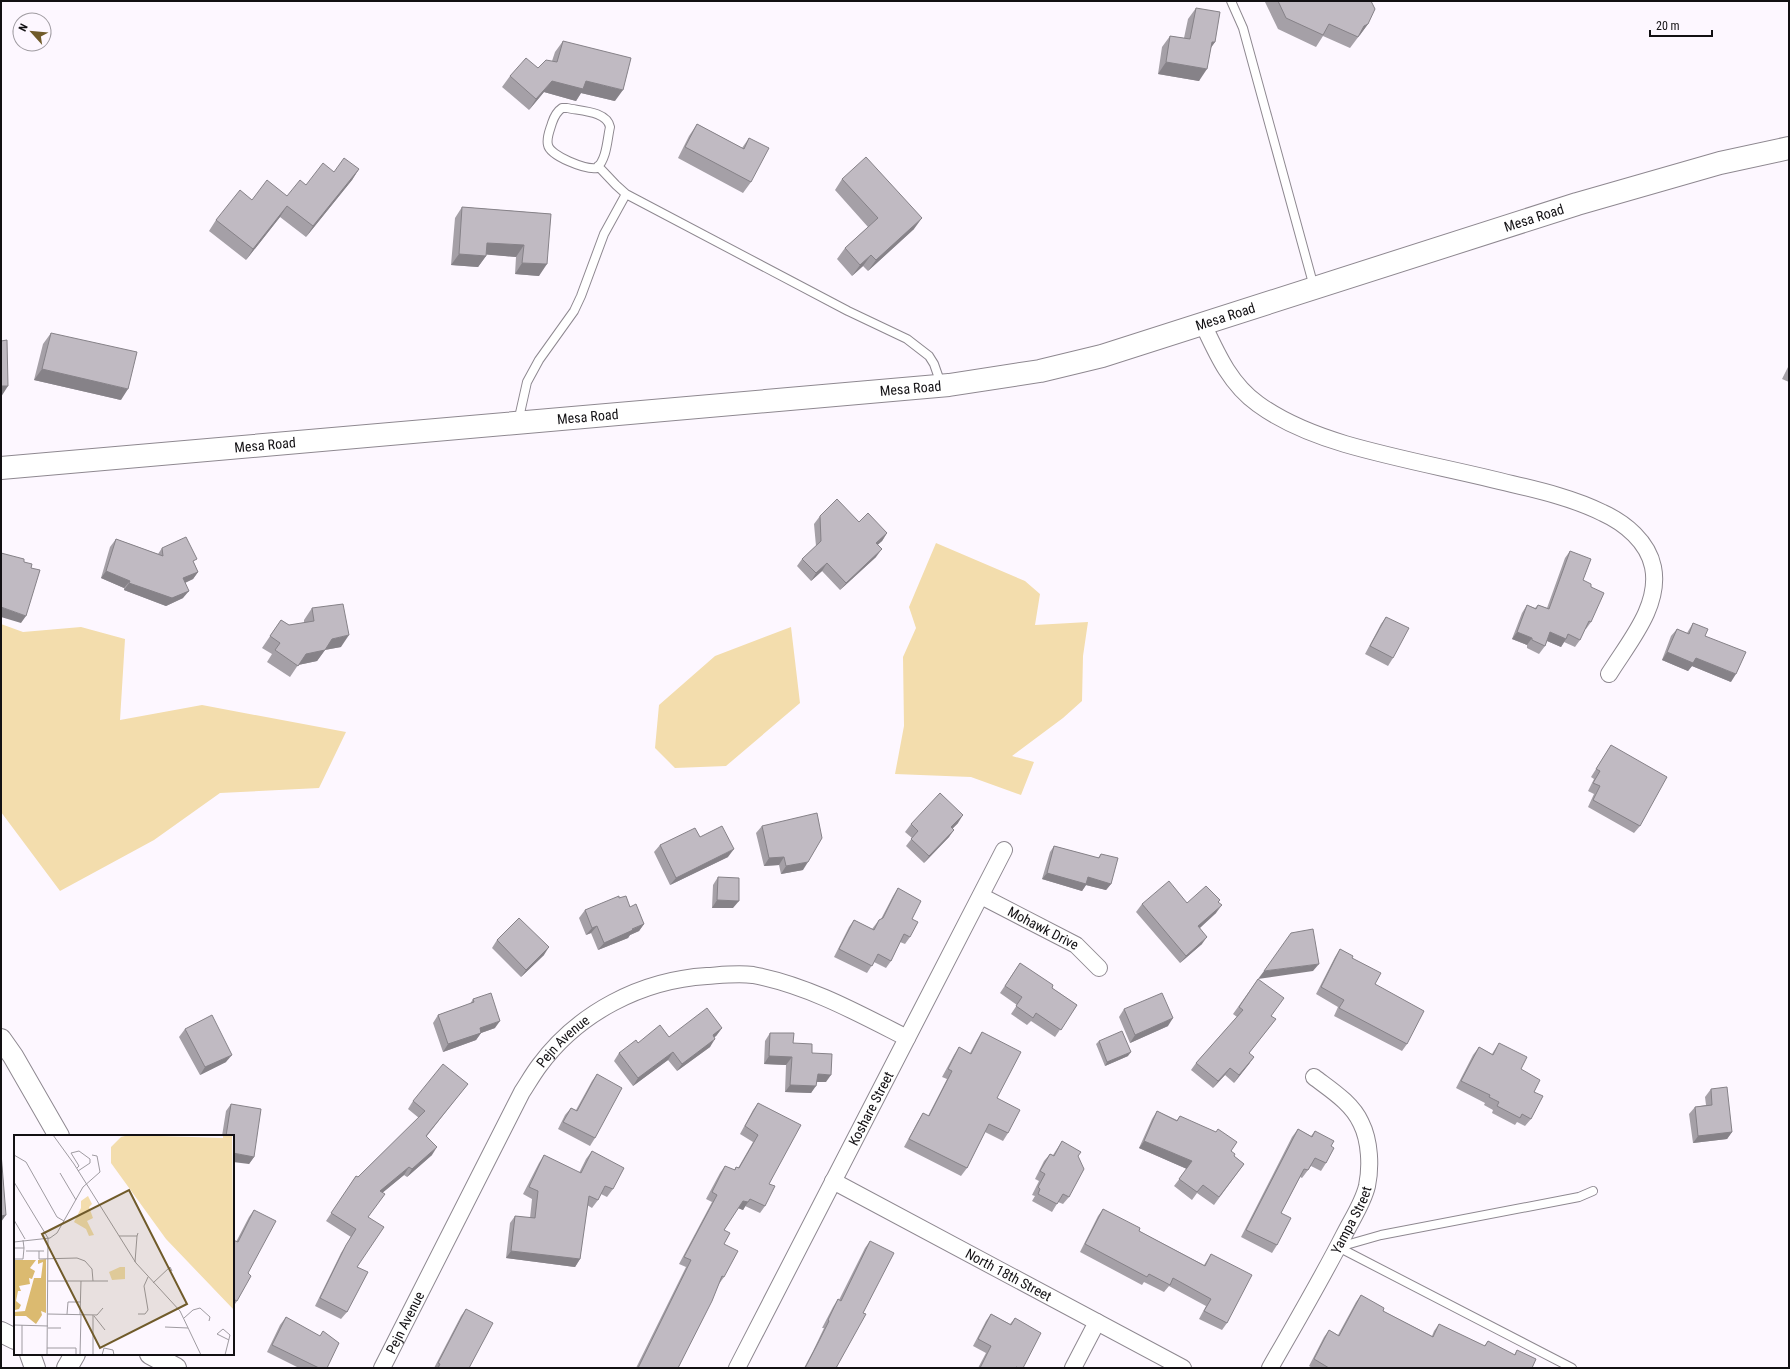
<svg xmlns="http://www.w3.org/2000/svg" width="1790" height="1369" viewBox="0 0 1790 1369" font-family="'Roboto Condensed',sans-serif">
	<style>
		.green { fill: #f3ddad }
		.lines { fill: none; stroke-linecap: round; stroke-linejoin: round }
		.service-casing { stroke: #8e8890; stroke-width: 10 }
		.minor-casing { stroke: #8e8890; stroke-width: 18 }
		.tertiary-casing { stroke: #8e8890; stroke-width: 22 }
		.secondary-casing { stroke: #8e8890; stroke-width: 24 }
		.service { stroke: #fff; stroke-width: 8 }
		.minor { stroke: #fff; stroke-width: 16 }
		.tertiary { stroke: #fff; stroke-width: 20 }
		.secondary { stroke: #fff; stroke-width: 22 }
		.wall { fill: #a5a0a7 }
		.shaded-wall { fill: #868288 }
		.building { fill: #c0bac2; stroke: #868288 }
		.labels { text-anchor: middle; stroke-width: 3.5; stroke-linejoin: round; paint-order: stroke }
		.street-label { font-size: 14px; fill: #121013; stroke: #fdf7ff }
		.inset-road { fill: none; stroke: #9f9ba1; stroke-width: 1 }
		.view { fill: #705b2a; fill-opacity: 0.15; stroke: #705b2a; stroke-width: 2 }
		.inset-edge { fill: none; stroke: #121013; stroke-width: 2 }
	</style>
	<rect width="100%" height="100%" fill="#fdf7ff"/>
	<path class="green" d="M936,543L1025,581L1040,594L1035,625L1088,622L1083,656L1082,701L1063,718L1012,756L1034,762L1021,795L971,777L895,774L904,726L903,657L916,628L909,607Z
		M1,624L23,632L81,627L125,639L120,720L202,705L346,732L319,788L220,793L154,840L60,891L1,812Z
		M791,627L800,703L726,766L675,768L655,748L659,705L715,656Z"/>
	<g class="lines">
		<defs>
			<path id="service" d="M1231,1L1243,28L1314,287
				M562,108H567C580,111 607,111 610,127C607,140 607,158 597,168C586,170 550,156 548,145C546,138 550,130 552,123C554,117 556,112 562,108Z
				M626,194L848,311L907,339L929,356L934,364L941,384
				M518,422L527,382L539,360L574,311L581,296L604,234L626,194L616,185L598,166
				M1338,1247L1572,1368
				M1339,1247L1381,1235L1579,1197L1593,1191"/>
			<g id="minor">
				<path d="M1203,324C1217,354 1230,384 1258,404C1284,423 1315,435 1345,444C1400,460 1457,470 1512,484C1542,491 1575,499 1603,513C1625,523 1648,542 1653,567C1661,606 1628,643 1609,674"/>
				<path id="s1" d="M981,896L1076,945L1099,968"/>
				<path id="s2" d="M833,1181L1183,1368"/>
				<path id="s3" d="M382,1368L522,1092C528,1083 533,1074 539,1066C578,1013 641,980 707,976C722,975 738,973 753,975C807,985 858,1013 907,1038"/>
				<path id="s4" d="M737,1368L1004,850"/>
				<path d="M1073,1368L1097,1322"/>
				<path id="s5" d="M1270,1368C1295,1324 1321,1280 1344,1235C1352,1219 1363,1203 1367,1186C1371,1167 1370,1141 1361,1123C1352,1103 1331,1090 1314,1077"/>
			</g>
			<path id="tertiary" d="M1,1039L13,1056L59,1136
				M1,1332L15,1339
				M30,1354L35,1368
				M150,1354L176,1368
				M67,1368L75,1354"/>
			<g id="secondary">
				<path id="s6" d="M1,468L949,385L1040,371L1102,356L1577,204L1720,163L1789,148"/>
			</g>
		</defs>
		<use href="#service" class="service-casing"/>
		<use href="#minor" class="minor-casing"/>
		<use href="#tertiary" class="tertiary-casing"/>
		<use href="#secondary" class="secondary-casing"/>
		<use href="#service" class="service"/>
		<use href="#minor" class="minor"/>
		<use href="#tertiary" class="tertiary"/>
		<use href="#secondary" class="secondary"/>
	</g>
	<path class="wall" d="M1266,1H1371L1368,24L1350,48L1323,36L1316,47L1278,29L1265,2Z
		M1196,8L1215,42L1210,49L1199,81L1158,74L1162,47L1170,36L1184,38L1188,19Z
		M563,41L615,101L581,93L576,101L544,92L529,110L502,87L510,76L538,68L552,61L555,52Z
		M697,124L742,148L749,138L751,182L743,193L678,158L689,136Z
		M359,169L352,180L306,237L280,217L246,260L209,231L216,220L287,196L306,185L334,172Z
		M842,179L914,229L868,271L863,266L852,276L837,259L845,248L868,227L835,190Z
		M462,207L551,214L539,276L515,274L516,257L486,254V256L478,267L451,265L455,218Z
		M51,333L121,400L34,380L43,344Z
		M1789,365V382L1782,379Z
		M820,516L859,522L887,533L882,541L877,545L876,557L840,590L822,571L811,581L797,566L802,559L816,546L814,524Z
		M116,539L158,554L162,548L194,563L198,572L193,579L185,583L183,598L166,606L124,590V588L101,578L110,547Z
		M1570,551L1583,580L1591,587V622L1586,629H1585L1580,640L1575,647L1564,642L1561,647L1547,641L1545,646L1539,654L1527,648V645L1512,639L1522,613L1527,605L1535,608L1538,605L1547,608L1565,558Z
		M312,608L341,647L325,650L317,661L298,665L290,677L267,662L272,654L262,648L281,620L289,625L304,623V620Z
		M1386,617L1393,658L1388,666L1365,654L1381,624Z
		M1693,623L1705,636L1731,682L1692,666L1688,671L1662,660L1671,636L1677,629L1687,633Z
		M1611,745L1640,826L1634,833L1588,807L1594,794L1588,791L1594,779L1591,777Z
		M958,823L953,828L949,837L924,863L906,846L912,838L905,832L911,824Z
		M762,826L803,870L781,874L779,865L764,866L756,833Z
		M700,837L728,857L670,885L654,852L660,845Z
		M1054,846L1098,858L1101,854L1111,884L1106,890L1086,885L1082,891L1042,879L1050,852Z
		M718,877L733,908H712L713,885Z
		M898,888L912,919L910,937L905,944L900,942L891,961L886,968L874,962L867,973L834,957L849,927L854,920L872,929L879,920L881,919L893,896Z
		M619,898L630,907L644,924L639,931L630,935L628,938L598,950L591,933L586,935L579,918L585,910Z
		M1218,902L1216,913L1200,928L1202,944L1180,963L1136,912L1142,904Z
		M497,940L544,955L521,977L492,948Z
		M1340,949L1352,958L1375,984L1407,1044L1402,1051L1334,1016L1338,1007L1316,994L1335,957Z
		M1020,963L1052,988L1077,1005L1055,1037L1031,1021L1027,1025L1011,1014L1017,1005L1000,993Z
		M1258,979L1271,1016L1276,1019L1249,1053L1254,1057L1249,1064L1234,1083L1225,1075L1213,1088L1191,1070L1196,1063L1237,1017L1233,1014Z
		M473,999L495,1028L481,1033L476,1040L443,1052L433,1023L438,1015L470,1004Z
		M1124,1009L1168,1026L1130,1043L1119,1017Z
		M722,1028L716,1036L714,1037L710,1047L677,1071L668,1060L633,1086L614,1061L619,1053L638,1043Z
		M185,1029L226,1062L200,1075L179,1037Z
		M982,1032L997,1098L1008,1133L1003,1141L985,1132L967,1168L961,1176L904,1147L918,1121L923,1113L928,1116L947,1079L942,1077L954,1055L959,1047L970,1053L977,1040Z
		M770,1033L793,1043L812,1053L826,1082H817L811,1093L785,1092L786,1065L764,1064L765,1041Z
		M1099,1041L1128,1056L1105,1066L1096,1044Z
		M1499,1043L1521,1069L1534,1092L1531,1119L1525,1126L1517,1122L1515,1125L1492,1113L1493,1110L1484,1105L1485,1103L1456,1088L1473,1055L1479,1047L1492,1054Z
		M597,1074L595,1138L590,1146L558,1129L565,1115L571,1108L576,1110L592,1081Z
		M1711,1089L1732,1132L1727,1139L1693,1143L1689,1114L1695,1107L1706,1105L1705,1097Z
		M462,1091L427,1136L432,1155L407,1177L404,1175L383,1192L368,1217L357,1267L347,1312L341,1319L315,1306L341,1253L351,1237L326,1221L356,1176L358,1177L419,1118L408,1109L413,1101Z
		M758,1103L769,1184L765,1206L760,1213L745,1206L743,1210L738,1208L724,1230V1277L719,1284L678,1368H636L686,1267L679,1264L712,1202L706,1199L720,1173L725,1166L734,1170L736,1167L738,1168L753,1142L740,1134L753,1110Z
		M231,1104L254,1157L249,1164L233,1136H222L226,1111Z
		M1157,1111L1177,1120L1180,1116L1231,1151L1234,1156L1244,1164L1214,1205L1197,1193L1192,1200L1174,1186L1187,1169L1139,1148L1152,1119Z
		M1298,1129L1311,1136L1315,1131L1331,1146L1326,1163L1321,1171L1311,1166L1302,1178L1300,1177L1281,1213L1277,1245L1272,1253L1241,1237L1292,1137Z
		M1062,1141L1078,1156L1069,1197L1063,1204L1058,1202L1052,1212L1032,1201L1035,1196L1032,1195L1039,1181L1035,1179L1044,1161L1050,1154L1053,1155Z
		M592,1151L613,1189L607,1197L601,1194L598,1200L592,1208L587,1205L580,1259L575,1267L506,1258L510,1223L515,1216L530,1218L532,1199L523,1194L539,1163L544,1155L579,1173L586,1159Z
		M1103,1209L1139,1231L1204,1265L1211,1254L1227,1323L1222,1330L1199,1319L1206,1306L1169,1286L1164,1292L1144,1282L1142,1285L1080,1252L1098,1216Z
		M254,1210L237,1301L233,1307V1240L236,1242L249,1217Z
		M870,1241L863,1313L836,1368H804L813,1351L824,1328H822L833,1307L838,1299L839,1300L865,1248Z
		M1361,1295L1383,1311L1432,1336L1434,1331L1439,1324L1484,1346L1488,1341L1514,1355L1517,1350L1532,1368H1312L1309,1366L1324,1337L1329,1330L1338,1335L1356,1302Z
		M466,1309L469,1368H434L461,1316Z
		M991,1314L1010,1324L1015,1318L1023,1368H978L986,1353L973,1346L986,1321Z
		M286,1317L327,1368H299L267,1352L280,1325Z"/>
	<path class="shaded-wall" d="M1368,24L1360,35L1357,37L1364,26Z
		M1212,42H1215L1207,53Z
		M1166,62L1207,69L1199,81L1158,74Z
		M552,81H586L623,90L615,101L581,93L576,101L544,92L529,110L536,99Z
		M359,169L352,180L306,237L313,226Z
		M287,206L280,217L246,260L253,249Z
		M922,218L914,229L868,271L876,260Z
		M487,243L524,245L516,257L479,254Z
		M459,254L486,256L478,267L451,265Z
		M871,255L863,266L852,276L860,265Z
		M522,263L547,264L539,276L515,274Z
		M42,369L128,389L121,400L34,380Z
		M1,386H8L1,397Z
		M887,533L882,541L871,551L876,543Z
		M882,549L876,557L840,590L846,583Z
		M827,563L822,571L811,581L816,573Z
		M106,571L130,581L124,588L101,578Z
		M198,572L193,579L178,586L183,578Z
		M129,583L189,591L183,598L166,606L124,590Z
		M1,607L26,616L21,623L1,617Z
		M1517,632L1532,638L1527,645L1512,639Z
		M1550,632L1566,639L1561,647L1545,640Z
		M349,635L341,647L324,650L332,639Z
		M325,650L317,661L298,665L306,654Z
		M1667,652L1696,658L1736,674L1731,682L1692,666L1688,671L1662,660Z
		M963,815L958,823L946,835L951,827Z
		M954,830L949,837L924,863L929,856Z
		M734,849L728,857L670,885L676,878Z
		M784,857L779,865L764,866L769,858Z
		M808,862L803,870L781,874L786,866Z
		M1047,873L1088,877L1111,884L1106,890L1086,885L1082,891L1042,879Z
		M717,900L739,901L733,908H712Z
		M1222,905L1216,913L1193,934L1198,926Z
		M644,924L639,931L630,935L628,938L598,950L604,943Z
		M597,926L591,933L586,935L592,928Z
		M1207,937L1202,944L1180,963L1186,956Z
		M549,947L544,955L521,977L526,970Z
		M1319,964L1313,971L1258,979L1264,971Z
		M1173,1018L1168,1026L1130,1043L1135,1035Z
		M500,1021L495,1028L481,1033L476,1040L443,1052L448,1044L480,1028Z
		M722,1028L716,1036L708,1042L713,1035Z
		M715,1039L710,1047L677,1071L682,1064Z
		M673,1052L668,1060L633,1086L638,1078Z
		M1131,1052L1128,1056L1105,1066L1107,1062Z
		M232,1055L226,1062L200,1075L205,1067Z
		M769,1056L792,1057L786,1065L764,1064Z
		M1254,1057L1249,1064L1234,1083L1239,1075Z
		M1230,1068L1225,1075L1213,1088L1218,1081Z
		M818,1074L831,1075L826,1082H813Z
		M790,1085L816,1086L811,1093L785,1092Z
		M1732,1132L1727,1139L1693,1143L1698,1136Z
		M1144,1141L1192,1161L1187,1169L1139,1148Z
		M437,1147L432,1155L407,1177L412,1169Z
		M233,1153L254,1157L249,1164L233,1162Z
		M409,1167L404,1175L375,1199L380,1191Z
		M743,1201L748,1202L743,1210L738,1208Z
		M6,1215L1,1222V1216Z
		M511,1251L580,1259L575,1267L506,1258Z"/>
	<path class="building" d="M1278,1H1371L1375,9L1368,24L1364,26L1358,37L1329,24L1323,35L1286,18Z
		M1196,8L1220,12L1215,42H1212L1207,69L1166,62L1170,36L1190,39Z
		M563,41L631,58L623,90L586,81L583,89L552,81L536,99L510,76L526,58L538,68L546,60L557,62Z
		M697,124L744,149L749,138L769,148L751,182L685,147Z
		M866,157L922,218L876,260L871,255L860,265L845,248L878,218L842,179Z
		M344,158L359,169L313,226L287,206L253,249L216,220L240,190L252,200L267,180L287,196L300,180L306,185L323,163L334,172Z
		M462,207L551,214L547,264L522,263L524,245L487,243L486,256L459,254Z
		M51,333L137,352L128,389L42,369Z
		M7,340L8,386H1V341Z
		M837,499L859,522L868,513L887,533L876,543L882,549L846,583L827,563L816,573L802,559L821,541L820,516Z
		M186,537L197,559L193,561L198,572L183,578L189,591L172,598L129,583L130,581L106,571L116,539L163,556L162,548Z
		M1570,551L1591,559L1583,580L1591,584V587L1604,593L1591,622L1589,621L1580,640L1568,634L1566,639L1550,632L1545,646L1532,640V638L1517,632L1527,605L1536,609L1538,605L1549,609Z
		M1,553L24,559V562L32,564L31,568L40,570L26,616L1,607Z
		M343,604L349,635L332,639L325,650L306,654L298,666L275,650L280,643L270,636L281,620L289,625L314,621L312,608Z
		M1386,617L1409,628L1393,658L1370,646Z
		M1693,623L1708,629L1705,636L1746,652L1736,674L1696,658L1693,663L1667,652L1677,629L1689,634Z
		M1611,745L1667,777L1640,826L1593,800L1600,786L1593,783L1600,771L1596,769Z
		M940,793L963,815L951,827L954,830L929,856L911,839L918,831L911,824Z
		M817,813L822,838L808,862L786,866L784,857L769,858L762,826Z
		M722,826L734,849L676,878L660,845L695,828L700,837Z
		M1054,846L1099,858L1101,854L1118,858L1111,884L1088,877L1086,884L1047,873Z
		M718,877L739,878V901L717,900Z
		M1169,881L1187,903L1206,886L1220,900L1218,902L1222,905L1198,926L1207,937L1186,956L1142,904Z
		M898,888L921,901L912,919L918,922L910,937L904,934L891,961L878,954L872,966L839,949L854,920L874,930L879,920L883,918Z
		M619,896V898L626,896L630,907L636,904L644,924L632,929L633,930L604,943L597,926L592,928L585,910Z
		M519,918L549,947L526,970L497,940Z
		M1313,929L1319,964L1264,971L1291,933Z
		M1340,949L1353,956L1352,958L1381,973L1375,984L1424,1011L1407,1044L1339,1008L1344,1000L1321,987Z
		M1020,963L1053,985L1052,988L1077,1005L1061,1030L1036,1013L1033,1018L1016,1006L1022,997L1005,986Z
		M1258,979L1284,998L1271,1016L1276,1019L1249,1053L1254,1057L1239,1075L1230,1068L1218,1081L1196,1063L1243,1010L1239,1007Z
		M491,993L500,1021L480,1028L481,1033L448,1044L438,1015L474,1002L473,999Z
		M1162,993L1173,1018L1135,1035L1124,1009Z
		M707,1008L722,1028L713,1035L715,1039L682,1064L673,1052L638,1078L619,1053L636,1040L638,1043L660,1025L669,1037Z
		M212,1015L232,1055L205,1067L185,1029Z
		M1122,1031L1131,1052L1107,1062L1099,1041Z
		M982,1032L1021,1052L997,1098L1020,1110L1008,1133L989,1124L967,1168L909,1139L923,1113L929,1116L952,1071L948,1069L959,1047L971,1054Z
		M770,1033H794L793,1043L812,1044V1053L832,1054L831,1075L818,1074L816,1086L790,1085L792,1057L769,1056Z
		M1499,1043L1527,1057L1521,1069L1540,1080L1534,1092L1543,1096L1531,1119L1522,1114L1520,1118L1497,1106L1499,1102L1489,1097L1490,1095L1461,1081L1479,1047L1493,1055Z
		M443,1064L468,1084L426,1136L437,1147L412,1169L409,1167L380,1191L385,1194L368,1217L384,1227L357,1267L368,1272L347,1312L320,1298L346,1245L356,1229L331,1213L356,1176L358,1177L425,1111L413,1101Z
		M597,1074L622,1088L595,1138L563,1122L571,1108L577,1111Z
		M1727,1087L1732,1132L1698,1136L1695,1107L1712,1105L1711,1089Z
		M758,1103L801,1125L769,1184L775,1186L765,1206L750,1199L748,1202L743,1201L724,1230L730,1233L724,1244L738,1251L724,1277L722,1276L712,1301L678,1368H638L691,1260L684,1257L717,1195L712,1192L725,1166L735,1170L736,1167L739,1168L758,1135L745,1126Z
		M231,1104L261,1109L254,1157L233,1153V1136H226Z
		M1157,1111L1177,1121L1180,1116L1216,1132L1218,1129L1237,1142L1231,1151L1235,1154L1234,1156L1244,1164L1219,1197L1203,1185L1197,1192L1179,1179L1192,1161L1144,1141Z
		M1298,1129L1312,1137L1315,1131L1334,1141L1331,1146L1334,1148L1326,1163L1315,1158L1308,1170L1304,1169L1281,1213L1291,1218L1277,1245L1246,1230Z
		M1062,1141L1081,1152L1078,1156L1084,1169L1069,1197L1063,1194L1057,1204L1038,1194L1040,1189L1038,1187L1045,1174L1040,1171L1050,1154L1054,1156Z
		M592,1151L624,1168L613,1189L605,1186L598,1200L589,1196L580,1259L511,1251L515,1216L535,1218L538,1191L529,1187L544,1155L581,1173Z
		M1,1153L6,1215L1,1216Z
		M1103,1209L1140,1228L1139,1231L1205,1266L1211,1254L1252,1275L1227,1323L1204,1311L1211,1299L1173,1278L1170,1285L1149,1274L1147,1277L1085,1244Z
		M254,1210L276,1221L248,1273L251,1276L237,1301L233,1299V1240L238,1242Z
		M870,1241L894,1253L863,1313L866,1314L836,1368H805L818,1343L829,1321L828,1320L838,1299L841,1301Z
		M1361,1295L1384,1308L1383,1311L1433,1337L1439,1324L1485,1346L1488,1341L1515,1355L1517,1350L1536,1359L1532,1368H1329L1314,1359L1329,1330L1339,1336Z
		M466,1309L493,1323L469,1368H438L440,1364L438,1363Z
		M991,1314L1011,1325L1015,1318L1041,1333L1023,1368H1019L1016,1367L1015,1368H980L991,1346L978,1339Z
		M286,1317L320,1336L323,1331L339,1343L327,1368H319L272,1345Z"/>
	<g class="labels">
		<g class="street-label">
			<text dy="5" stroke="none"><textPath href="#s6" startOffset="1561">Mesa Road</textPath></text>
			<text dy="5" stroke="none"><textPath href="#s6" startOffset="1237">Mesa Road</textPath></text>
			<text dy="5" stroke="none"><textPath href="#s6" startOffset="913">Mesa Road</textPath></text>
			<text dy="5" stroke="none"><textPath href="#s6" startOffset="589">Mesa Road</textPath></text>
			<text dy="5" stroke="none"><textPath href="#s6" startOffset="265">Mesa Road</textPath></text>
			<text dy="5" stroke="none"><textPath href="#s1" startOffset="70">Mohawk Drive</textPath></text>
			<text dy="5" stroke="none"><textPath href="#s3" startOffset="375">Pejn Avenue</textPath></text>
			<text dy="5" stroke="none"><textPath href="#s4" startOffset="292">Koshare Street</textPath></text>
			<text dy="5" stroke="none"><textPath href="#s5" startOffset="169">Yampa Street</textPath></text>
			<text dy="5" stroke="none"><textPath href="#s2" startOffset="199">North 18th Street</textPath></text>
			<text dy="5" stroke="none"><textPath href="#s3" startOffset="51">Pejn Avenue</textPath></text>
		</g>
	</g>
	<g transform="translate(14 1135)">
		<rect width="220" height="220" fill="#fdf7ff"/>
		<path d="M115,0L209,3V0H218L220,175L152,104L97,28V12L107,2ZM74,61L78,69L75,72L79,83L73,86L80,100L75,101L72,94L60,87L67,73V66ZM106,132H111V144L98,145L95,137Z" fill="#f3ddad"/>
		<path d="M32,124V178L27,176L28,180L22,189L12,181H0V177L11,176L20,143H27L29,127L24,129V125ZM0,125H22L16,133L21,136L18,144L15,143L16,149L5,151L7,156H4L2,166L7,170L5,174L1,175Z" fill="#dbba70"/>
		<path class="inset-road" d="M39,0L60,29L122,128L166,176L187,220M57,18L65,16L76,24V28L64,36M57,18L65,31L63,33M0,20L12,27L43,82L50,86M46,38L62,65M0,47L34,103L33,220M0,85L11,104M105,101H123L124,98M0,107L36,103L43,98L69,52L86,37L83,21L78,20M0,113H10L9,105M12,116H30M25,116V124L63,123L71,126L78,134L79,146M0,124H9L10,113M121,127L123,101M34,146H94M139,148L156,132L158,136M34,179L83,180L89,173M53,179L54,167H67M124,179H131L134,175L130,151L134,142M66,180L67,146M80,181L91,195M170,183L179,175L186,173L196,182L195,186M0,190L34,191M151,192L174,193M34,193H47M215,205L203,199L209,194L216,200M33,213H62V220M8,220V190M66,220L67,180M79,220V180M88,220L90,213L99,215L100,220M211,220L216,200"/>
		<path class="view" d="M115,55L173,169L86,213L28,99Z"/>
		<rect width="220" height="220" class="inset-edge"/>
	</g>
	<rect width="1790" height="1369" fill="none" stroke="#121013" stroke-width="4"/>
	<g transform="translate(32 32) rotate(297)"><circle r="19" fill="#fdf7ff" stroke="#9f9ba1"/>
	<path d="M0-3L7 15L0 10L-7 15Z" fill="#705b2a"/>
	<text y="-6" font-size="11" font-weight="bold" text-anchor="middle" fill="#121013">N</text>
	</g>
	<path d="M1650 30v6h62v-6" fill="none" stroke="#121013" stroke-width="2"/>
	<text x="1656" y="30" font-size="12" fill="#121013" stroke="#fdf7ff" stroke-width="3" paint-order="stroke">20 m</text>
</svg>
